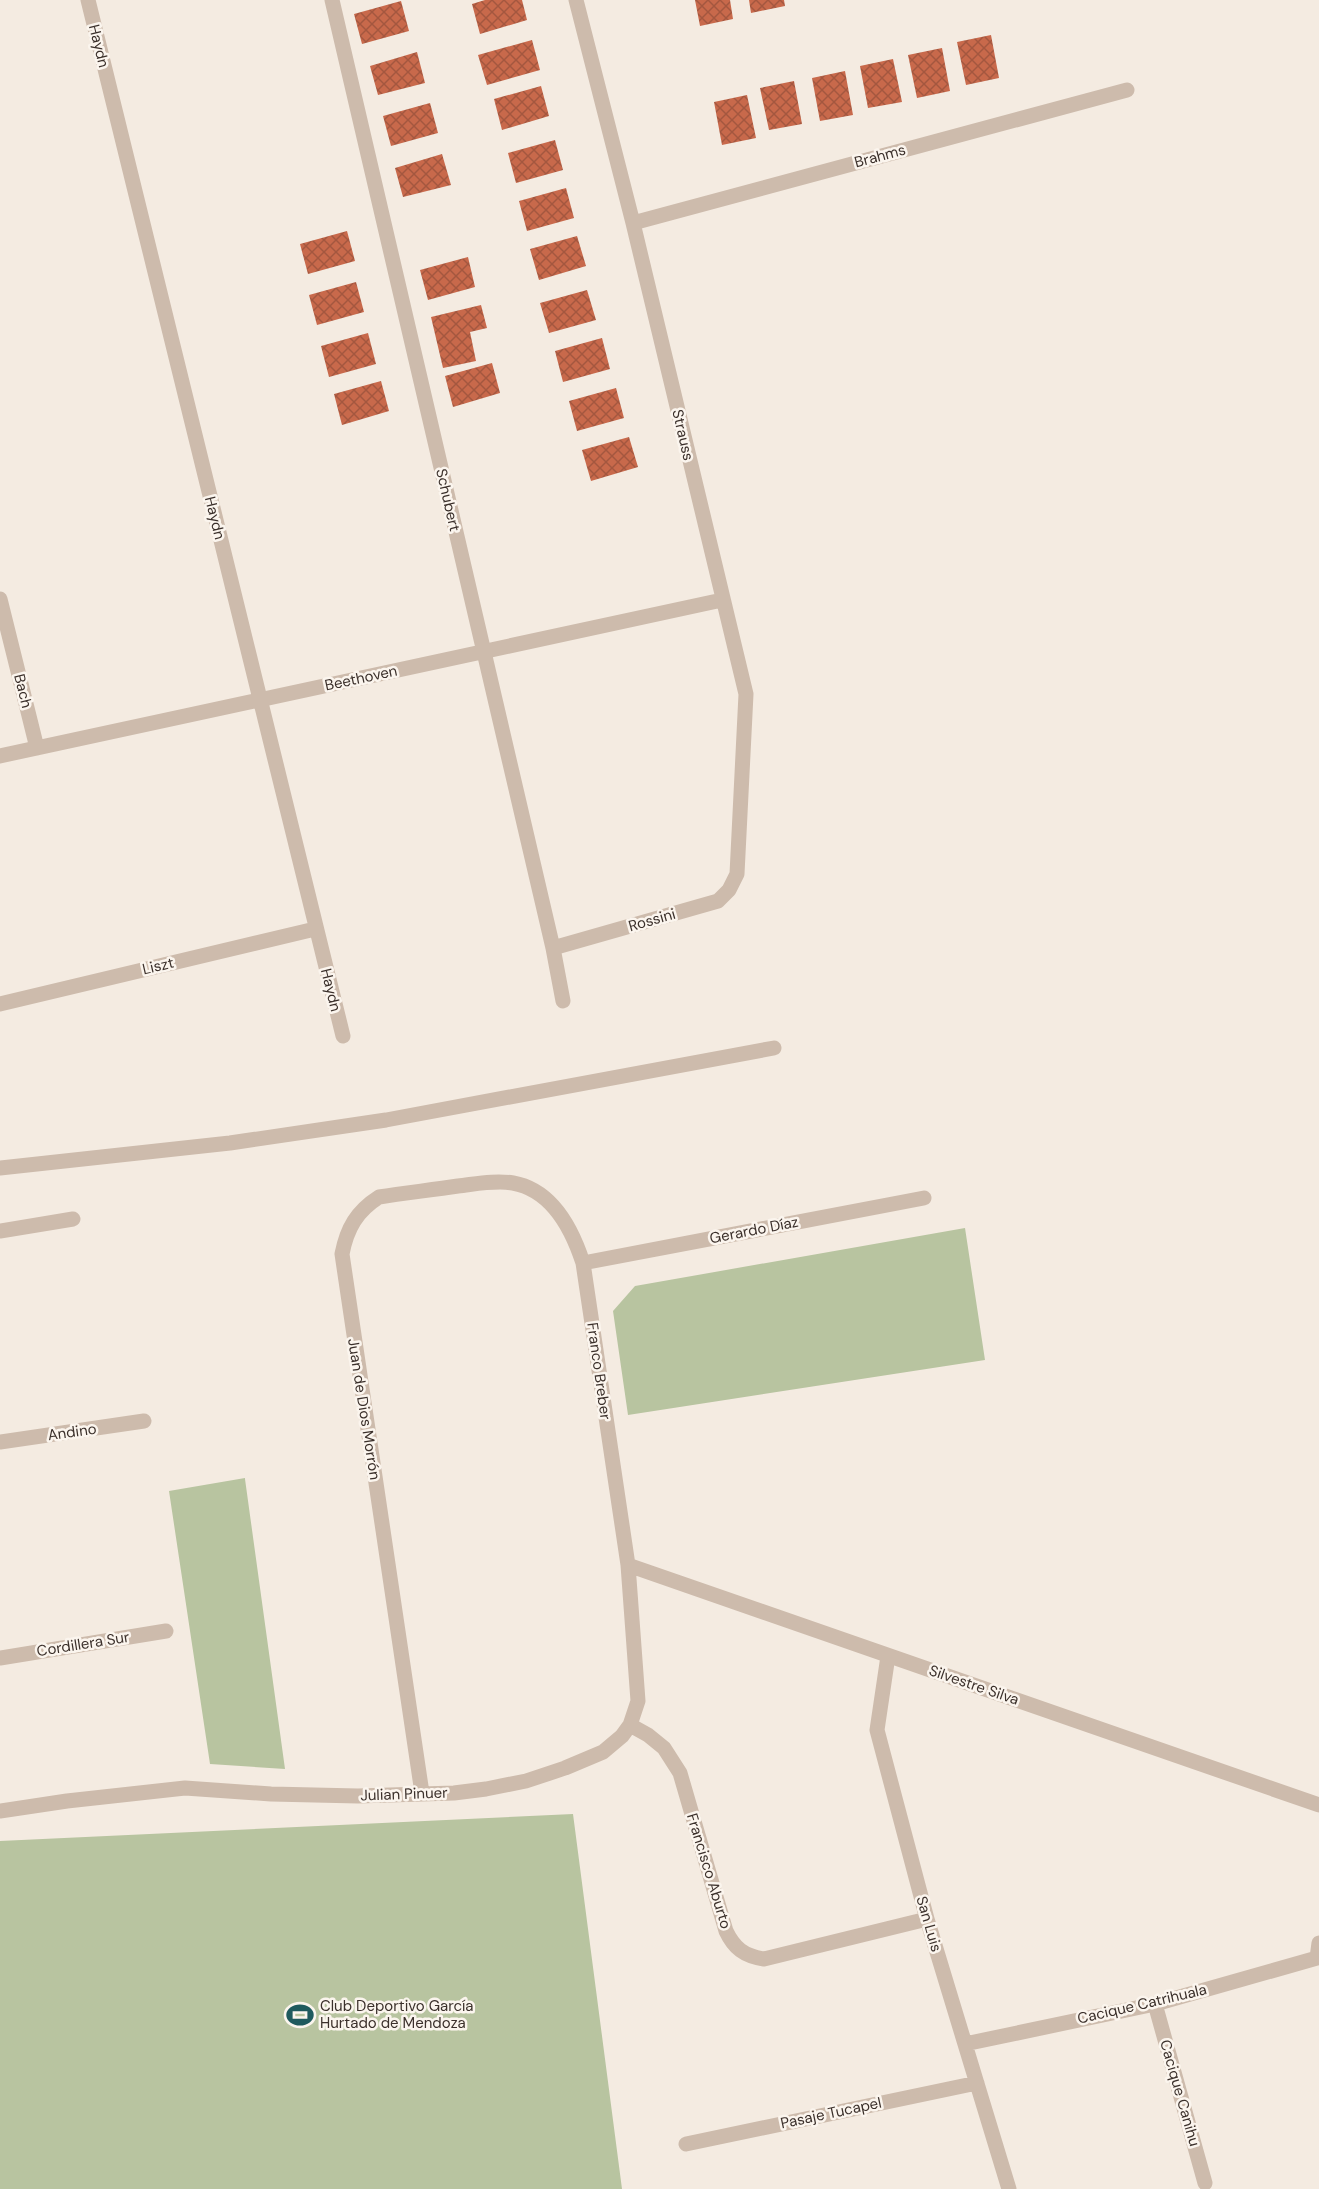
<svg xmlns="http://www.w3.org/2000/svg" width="1319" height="2189" viewBox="0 0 1319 2189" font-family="'DM Sans',sans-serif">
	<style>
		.park { fill: #b8c4a0 }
		.building { fill: url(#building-cross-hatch) }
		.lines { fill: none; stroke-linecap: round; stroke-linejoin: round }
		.lane { stroke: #cdbbac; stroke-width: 15 }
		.street { stroke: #cdbbac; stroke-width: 15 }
		.labels { text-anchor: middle; stroke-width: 5; stroke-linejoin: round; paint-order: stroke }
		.street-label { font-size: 15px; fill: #3b302b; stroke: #fbf5ee }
		.poi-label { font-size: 15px; fill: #3b302b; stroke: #fbf5ee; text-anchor: start }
	</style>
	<defs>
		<pattern id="building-cross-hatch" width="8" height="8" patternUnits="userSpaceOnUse" patternTransform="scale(1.5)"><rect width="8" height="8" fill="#c8694b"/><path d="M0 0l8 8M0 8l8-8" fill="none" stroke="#a4573f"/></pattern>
	</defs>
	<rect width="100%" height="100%" fill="#f4ebe1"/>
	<path class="park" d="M965,1228L985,1360L628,1415L613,1311L635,1286Z
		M245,1478V1479L285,1769L210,1764L169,1491Z
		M573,1814L622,2189H0V1841Z"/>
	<path class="building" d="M485,0H522L527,20L480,34L472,4Z
		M695,0H730L733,19L700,26Z
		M749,0H784L785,6L751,13Z
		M401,1L409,31L362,44L354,14Z
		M991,35L999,78L966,85L957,42Z
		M532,40L540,70L487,85L478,55Z
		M942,48L950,91L917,98L908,55Z
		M417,52L425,83L378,95L370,66Z
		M893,59L902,102L868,108L860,66Z
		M845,71L853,115L820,121L812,78Z
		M794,81L802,124L769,130L760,88Z
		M541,86L549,116L502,130L494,99Z
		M747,95L756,138L722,145L714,102Z
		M430,103L438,133L391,146L383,116Z
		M555,140L563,170L516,183L508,153Z
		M442,154L451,185L403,197L395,168Z
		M566,188L574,218L527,231L519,201Z
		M347,231L355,261L308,274L300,244Z
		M577,236L586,266L539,280L530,249Z
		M468,257L475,287L428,300L420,270Z
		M356,282L364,312L317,325L309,295Z
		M587,290L596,320L549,333L540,303Z
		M481,305L487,328L470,332L476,361L443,368L431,317Z
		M368,333L376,364L329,377L321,346Z
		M602,338L610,369L563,382L555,351Z
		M492,363L500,393L453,407L445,376Z
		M381,381L389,411L342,425L334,394Z
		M616,388L624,418L577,431L569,401Z
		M629,437L638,467L591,481L582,450Z"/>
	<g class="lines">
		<path class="lane" d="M0,1168L230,1143L386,1120L774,1048"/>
		<path class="street" d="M88,0L343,1036
			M332,0L553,948L563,1001
			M633,223L1127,90
			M0,599L37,748
			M0,756L722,600
			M553,948L718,901L729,890L737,874L746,694L633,223L576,0
			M0,1004L315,929
			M0,1231L73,1219
			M583,1263L924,1198
			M0,1442L144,1421
			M628,1565L1319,1805
			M888,1656L877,1730L927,1919L1009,2189
			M0,1658L166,1631
			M630,1725L648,1735L664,1748L680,1773L726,1931C734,1948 744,1956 764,1959L927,1919
			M0,1811L67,1801L185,1788L271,1794L358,1796L454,1793L486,1789L526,1781L565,1768L603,1752L622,1736L630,1725L638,1701L628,1565L583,1263C572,1229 552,1190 513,1183C495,1180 476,1184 458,1186C431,1190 405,1193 379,1197C357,1211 347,1228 342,1254L422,1793
			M1155,2004L1205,2183
			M965,2044L1155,2004L1317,1958L1319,1943
			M686,2144L977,2083"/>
	</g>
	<defs>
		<symbol id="stadium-bare" viewBox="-9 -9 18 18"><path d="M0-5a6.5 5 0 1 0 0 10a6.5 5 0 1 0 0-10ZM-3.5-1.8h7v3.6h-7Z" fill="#1f5a5e" stroke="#fbf5ee" stroke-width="2.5" paint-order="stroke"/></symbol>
	</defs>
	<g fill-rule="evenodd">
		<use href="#stadium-bare" x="281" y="1996" width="38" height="38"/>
	</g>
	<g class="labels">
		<g class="street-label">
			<text transform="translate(99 46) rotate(76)" y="5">Haydn</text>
			<text transform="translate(880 156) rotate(-15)" y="5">Brahms</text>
			<text transform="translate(683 435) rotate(77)" y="5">Strauss</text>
			<text transform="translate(448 500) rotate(77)" y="5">Schubert</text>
			<text transform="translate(215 518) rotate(76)" y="5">Haydn</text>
			<text transform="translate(361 678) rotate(-12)" y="5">Beethoven</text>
			<text transform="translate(23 691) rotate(76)" y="5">Bach</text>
			<text transform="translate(652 920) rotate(-16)" y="5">Rossini</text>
			<text transform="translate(158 966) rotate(-13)" y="5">Liszt</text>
			<text transform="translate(331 990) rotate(76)" y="5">Haydn</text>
			<text transform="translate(754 1230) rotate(-11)" y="5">Gerardo Díaz</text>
			<text transform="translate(599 1371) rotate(82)" y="5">Franco Breber</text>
			<text transform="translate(364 1409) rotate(81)" y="5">Juan de Dios Morrón</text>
			<text transform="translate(72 1432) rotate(-8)" y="5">Andino</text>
			<text transform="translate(83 1644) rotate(-9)" y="5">Cordillera Sur</text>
			<text transform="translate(974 1685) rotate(19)" y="5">Silvestre Silva</text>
			<text transform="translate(404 1794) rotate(-2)" y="5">Julian Pinuer</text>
			<text transform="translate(709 1871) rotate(73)" y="5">Francisco Aburto</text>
			<text transform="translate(929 1924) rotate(74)" y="5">San Luis</text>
			<text transform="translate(1142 2004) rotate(-13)" y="5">Cacique Catrihuala</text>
			<text transform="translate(1180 2093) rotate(74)" y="5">Cacique Canihu</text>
			<text transform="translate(831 2113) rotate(-12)" y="5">Pasaje Tucapel</text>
		</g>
		<g class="poi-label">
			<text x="320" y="2011">Club Deportivo García<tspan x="320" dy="17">Hurtado de Mendoza</tspan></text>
		</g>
	</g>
</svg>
